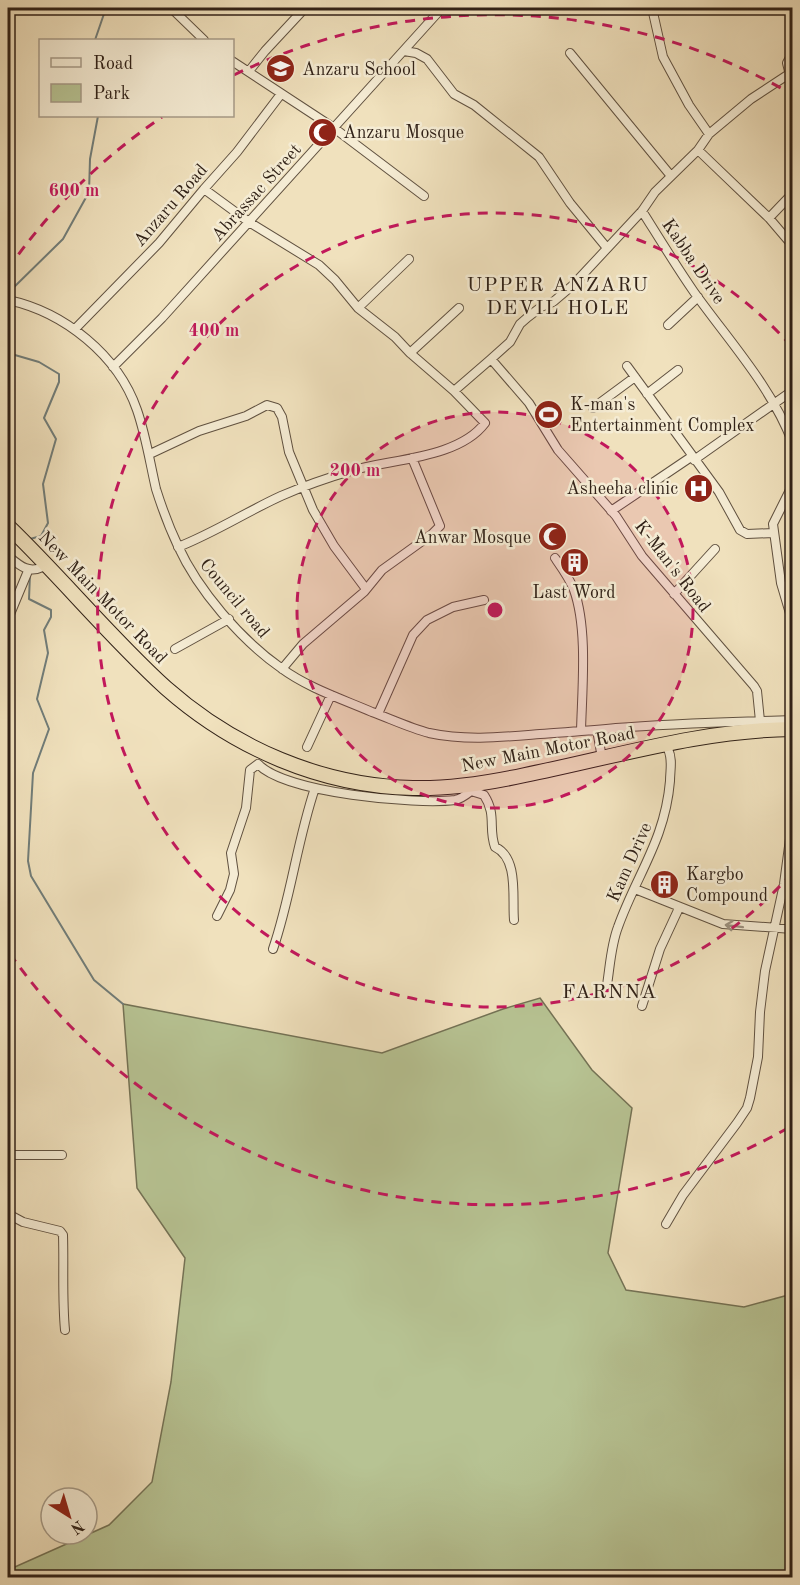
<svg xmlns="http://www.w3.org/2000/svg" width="800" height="1585" viewBox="0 0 800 1585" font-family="'Old Standard TT',serif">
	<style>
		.green { fill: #b7c393; stroke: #747255; stroke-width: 1.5 }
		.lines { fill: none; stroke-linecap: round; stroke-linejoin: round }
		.stream { stroke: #717d79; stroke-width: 2 }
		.street-casing { stroke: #605140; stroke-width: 10 }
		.highway-casing { stroke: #302117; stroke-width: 16 }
		.street { stroke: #f5ecd4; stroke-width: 8 }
		.highway { stroke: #f0e1bd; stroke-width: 14 }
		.oneway { stroke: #9c917f }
		.ring { fill: none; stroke: #c2185b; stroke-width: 3; stroke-dasharray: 10 8 }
		.labels { text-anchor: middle; stroke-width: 5; stroke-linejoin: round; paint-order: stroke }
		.poi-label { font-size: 18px; fill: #302117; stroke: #f5ecd4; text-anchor: start }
		.street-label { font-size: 18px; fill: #302117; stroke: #f5ecd4 }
		.neighbourhood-label { font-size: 20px; letter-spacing: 1.5px; fill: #302117; stroke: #f5ecd4 }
		.centre { fill: #c2185b; stroke: #f5ecd4; stroke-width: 3 }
		.ring-label { font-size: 18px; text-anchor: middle; font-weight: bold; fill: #c2185b; stroke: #f5ecd4; stroke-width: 5; stroke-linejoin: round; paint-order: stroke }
	</style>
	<rect width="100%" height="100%" fill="#f0e1bd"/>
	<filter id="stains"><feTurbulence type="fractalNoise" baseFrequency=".00333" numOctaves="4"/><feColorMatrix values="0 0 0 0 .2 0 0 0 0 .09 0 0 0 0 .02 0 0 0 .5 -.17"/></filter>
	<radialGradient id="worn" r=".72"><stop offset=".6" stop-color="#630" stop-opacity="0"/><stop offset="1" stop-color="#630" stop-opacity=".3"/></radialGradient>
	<path class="green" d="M540,998L592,1070L632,1108L608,1253L626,1290L744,1307L792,1294V1574L791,1577H8V1570L109,1525L152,1482L171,1382L185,1258L137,1188L123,1004L382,1053L503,1009Z"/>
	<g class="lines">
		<path class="stream" d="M95,40L106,8
			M8,293L63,239L89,192L90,159L98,116
			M8,353L39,362L59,374V382L44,418L56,439L43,484L48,523L41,536L30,539
			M30,574L29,599L51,610V617L44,630L48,653L37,699L49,729L33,773L28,861L31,876L94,980L123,1004"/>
		<defs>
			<path id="street" d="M171,8L204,40
				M404,51L416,53L427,59L454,94L474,105L539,157L570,203L607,248
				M570,53L671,176
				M792,54L787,63L792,83
				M232,61L334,128L424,196
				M249,71L265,51L305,8
				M709,134L751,99L789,74
				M698,150L769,218L792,245
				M642,211C659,238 676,266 694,292C729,341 770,385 792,441
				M769,218L792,194
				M8,300C64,312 118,355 137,410C146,436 150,463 156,489C162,508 169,527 178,546C198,590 241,640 281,668C308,688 342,699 372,712C391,719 410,728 429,733C466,741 503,737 540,734C565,732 590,731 616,728C674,723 734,722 792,720
				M358,308L409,259
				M668,325L698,297
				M75,329L159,243L204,189L237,152L281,94
				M410,353L459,308
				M491,359L510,342L520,324L528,317L541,307L553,302L573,285L642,211L655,192L698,150L709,134L689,105L663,57L652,8
				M627,366L719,492L740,530L747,534L774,533
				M113,367L162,318L442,8
				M454,391L491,359L529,403L558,450L616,516L642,556L754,686L757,691L760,721
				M647,394L678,370
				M593,408L635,377
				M150,454L199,431L246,416L267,405L277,408L282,417L289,452L313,510L334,546L366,589
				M694,460L792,391
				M792,486L773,524L781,583L792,620
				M611,511L691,457
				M178,547C214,533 246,512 281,496C304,486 330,477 354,470C393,459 459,458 485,423L454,391L410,353L395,337L358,308L335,280L319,265L249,222L204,189
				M8,556C19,565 28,574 43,567
				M555,558C562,568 570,579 574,590C588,629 582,690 581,731
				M674,594L715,549
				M8,619L28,571
				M175,649L229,619
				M282,669L303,644L364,592L382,570L432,534L440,526L412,458
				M378,714L413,635L427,620L453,607L484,600
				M597,730L602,758
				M307,747L331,695
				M258,764C285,793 416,805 455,800C461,799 466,795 471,791
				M472,790L471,791L484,795C497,815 488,828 495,847C519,858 512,898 514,920
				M635,889L723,924L792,929
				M217,916L230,890L234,874L231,853L246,808L250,770L258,764
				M273,949C291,897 297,841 315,788
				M607,985C610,966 611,945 618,927C637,874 665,840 670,781C670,770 673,760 668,749
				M642,1006L660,949L679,908
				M8,1155H62
				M8,1214L23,1222L60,1231L63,1235C64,1267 62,1298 65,1330
				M666,1224L683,1195L737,1123L747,1108L750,1098L758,1057L760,1012L765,971L784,884L790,839H792"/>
			<path id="highway" d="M8,526C62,578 110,637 166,688C234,748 321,786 413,788C450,789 488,783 525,775C614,757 701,730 792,729"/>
		</defs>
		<use href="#street" class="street-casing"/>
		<use href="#highway" class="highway-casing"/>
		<use href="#street" class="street"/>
		<use href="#highway" class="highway"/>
	</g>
	<defs><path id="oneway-shaft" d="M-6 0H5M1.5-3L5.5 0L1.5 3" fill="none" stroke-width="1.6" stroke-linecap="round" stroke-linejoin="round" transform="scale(1.5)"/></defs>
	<use class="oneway" href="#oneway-shaft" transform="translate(734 926) rotate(-173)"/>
	<circle cx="495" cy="610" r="198" fill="#c2185b" fill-opacity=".12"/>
	<g class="ring">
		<circle cx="495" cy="610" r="198"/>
		<path d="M792 873A397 397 0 1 1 792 347"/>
		<path d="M788 1128A595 595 0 0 1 8 951M8 269A595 595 0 0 1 162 117M234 75A595 595 0 0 1 788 92"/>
	</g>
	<defs>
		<symbol id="school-disc" viewBox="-11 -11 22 22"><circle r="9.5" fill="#8f2418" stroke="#f5ecd4"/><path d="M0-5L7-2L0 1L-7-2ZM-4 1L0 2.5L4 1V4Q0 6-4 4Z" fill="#fff"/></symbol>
		<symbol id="mosque-disc" viewBox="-11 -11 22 22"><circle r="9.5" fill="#8f2418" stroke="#f5ecd4"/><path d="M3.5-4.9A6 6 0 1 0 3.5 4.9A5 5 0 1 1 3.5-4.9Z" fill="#fff"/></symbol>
		<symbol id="stadium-disc" viewBox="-11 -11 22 22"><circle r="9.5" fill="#8f2418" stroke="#f5ecd4"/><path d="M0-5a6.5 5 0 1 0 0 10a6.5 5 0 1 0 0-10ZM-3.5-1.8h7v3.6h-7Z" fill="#fff"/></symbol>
		<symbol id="hospital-disc" viewBox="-11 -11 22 22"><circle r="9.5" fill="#8f2418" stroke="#f5ecd4"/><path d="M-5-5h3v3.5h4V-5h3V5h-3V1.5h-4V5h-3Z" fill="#fff"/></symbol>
		<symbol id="building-disc" viewBox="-11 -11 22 22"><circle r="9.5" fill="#8f2418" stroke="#f5ecd4"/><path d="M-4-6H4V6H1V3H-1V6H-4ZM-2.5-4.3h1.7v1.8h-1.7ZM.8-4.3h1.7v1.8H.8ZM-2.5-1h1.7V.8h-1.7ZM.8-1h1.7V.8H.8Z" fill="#fff"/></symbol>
	</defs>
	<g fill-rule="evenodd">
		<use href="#school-disc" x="264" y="52" width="33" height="33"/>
		<use href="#mosque-disc" x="306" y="116" width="33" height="33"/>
		<use href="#stadium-disc" x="532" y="398" width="33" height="33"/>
		<use href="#hospital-disc" x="682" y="472" width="33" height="33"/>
		<use href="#mosque-disc" x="536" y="520" width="33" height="33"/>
		<use href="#building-disc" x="558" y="546" width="33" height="33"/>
		<use href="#building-disc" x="648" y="868" width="33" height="33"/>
	</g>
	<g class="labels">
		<g class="poi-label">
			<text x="302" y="75">Anzaru School</text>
			<text x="343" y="138">Anzaru Mosque</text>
			<text x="570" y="410">K-man's<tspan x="570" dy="21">Entertainment Complex</tspan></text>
			<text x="678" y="494" text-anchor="end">Asheeha clinic</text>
			<text x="531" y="543" text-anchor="end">Anwar Mosque</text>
			<text x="574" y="598" text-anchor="middle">Last Word</text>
			<text x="686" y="880">Kargbo<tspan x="686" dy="21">Compound</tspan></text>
		</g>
		<g class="street-label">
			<text transform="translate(256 192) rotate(-48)" y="6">Abrassac Street</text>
			<text transform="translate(170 205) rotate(-49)" y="6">Anzaru Road</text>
			<text transform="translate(694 261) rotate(56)" y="6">Kabba Drive</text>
			<text transform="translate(673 566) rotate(52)" y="6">K-Man's Road</text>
			<text transform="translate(103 597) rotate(46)" y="6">New Main Motor Road</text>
			<text transform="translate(235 598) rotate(50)" y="6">Council road</text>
			<text transform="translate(548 749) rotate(-11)" y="6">New Main Motor Road</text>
			<text transform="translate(629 862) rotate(-66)" y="6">Kam Drive</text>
		</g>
		<g class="neighbourhood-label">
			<text x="558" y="291">UPPER ANZARU<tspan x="558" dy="23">DEVIL HOLE</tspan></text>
			<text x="610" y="998">FARNNA</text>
		</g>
	</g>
	<circle cx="495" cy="610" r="9" class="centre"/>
	<g class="ring-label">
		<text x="74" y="196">600 m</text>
		<text x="214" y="336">400 m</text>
		<text x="355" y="476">200 m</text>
	</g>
	<rect width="800" height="1585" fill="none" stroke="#f0e1bd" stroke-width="30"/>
	<rect x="9" y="9" width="782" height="1567" fill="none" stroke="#302117" stroke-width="3"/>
	<rect x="15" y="15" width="770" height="1555" fill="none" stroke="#302117" stroke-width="1.5"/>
	<rect x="39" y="39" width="195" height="78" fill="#f5ecd4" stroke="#a69b88" stroke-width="1.5"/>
	<rect x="51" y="58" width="30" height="9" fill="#f5ecd4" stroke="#a69b88" stroke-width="1.5"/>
	<text x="93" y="69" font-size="18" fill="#302117">Road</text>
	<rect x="51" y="84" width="30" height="18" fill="#b7c393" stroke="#a69b88" stroke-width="1.5"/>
	<text x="93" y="99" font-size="18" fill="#302117">Park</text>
	<g transform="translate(69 1516) rotate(143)"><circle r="28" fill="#f5ecd4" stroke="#a69b88" stroke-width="1.5"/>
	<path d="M0-4.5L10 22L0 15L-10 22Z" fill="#8f2418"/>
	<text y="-9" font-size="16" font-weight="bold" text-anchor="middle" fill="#302117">N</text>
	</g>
	<rect width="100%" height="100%" filter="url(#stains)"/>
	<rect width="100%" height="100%" fill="url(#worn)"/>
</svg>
